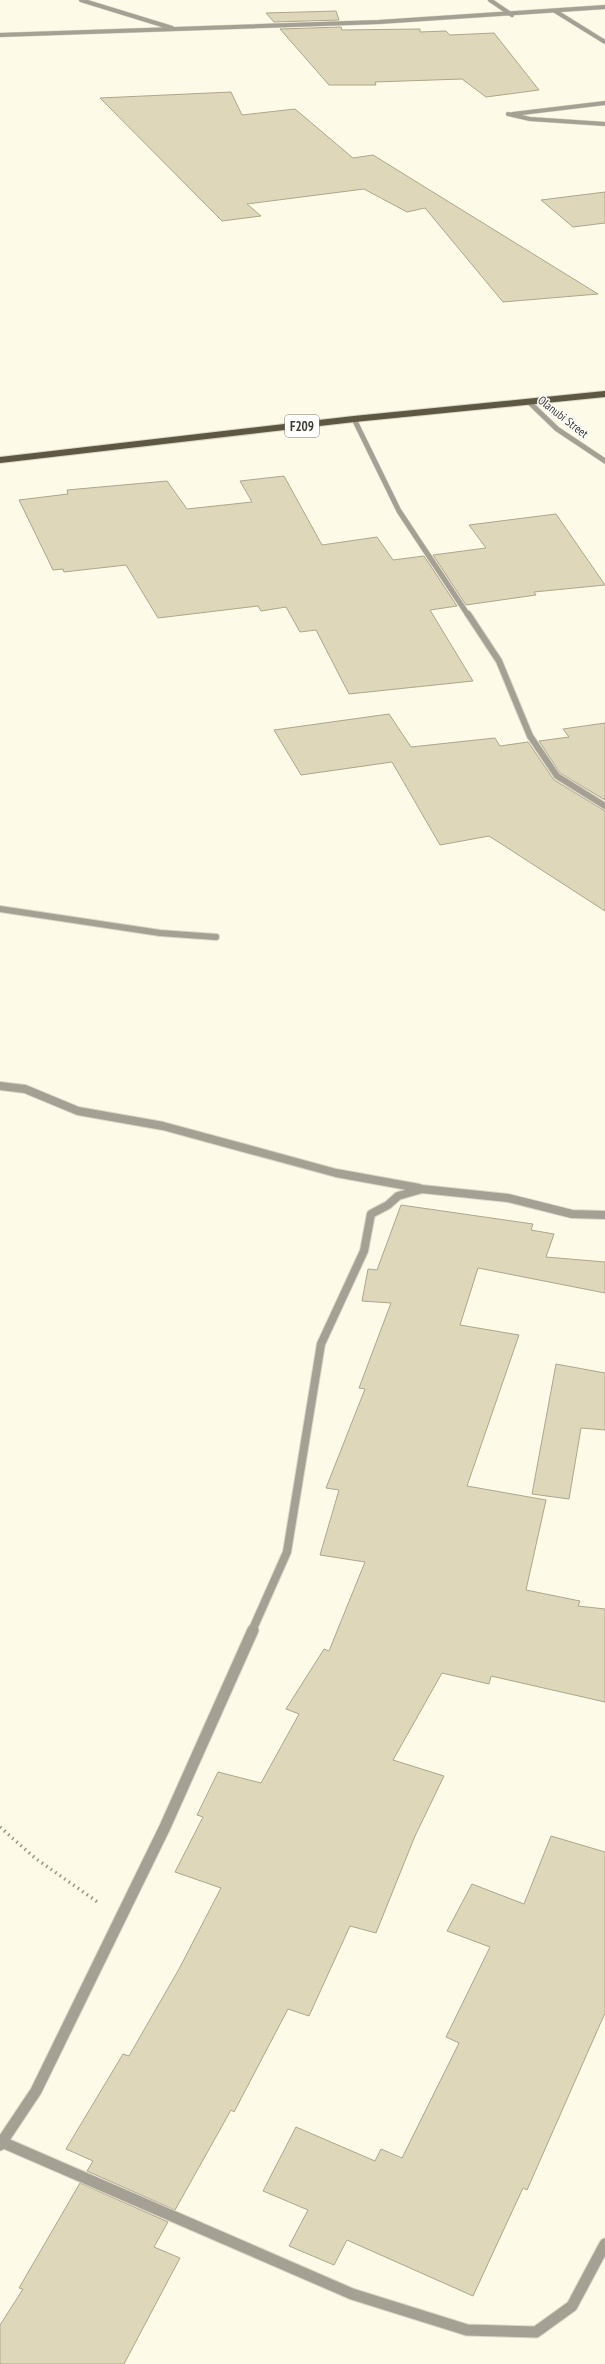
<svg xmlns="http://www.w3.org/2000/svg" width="605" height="2364" viewBox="0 0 605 2364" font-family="'PT Sans Narrow',sans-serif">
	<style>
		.building { fill: #dfd7ba; stroke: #ada68a }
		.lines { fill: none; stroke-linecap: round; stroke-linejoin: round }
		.street-far4-casing { stroke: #dbd7c7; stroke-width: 5 }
		.street-far3-casing { stroke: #dbd7c7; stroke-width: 6 }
		.street-far2-casing { stroke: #dbd7c7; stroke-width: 8 }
		.street-far1-casing { stroke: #dbd7c7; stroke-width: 10 }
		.street-casing { stroke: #dbd7c7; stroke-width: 13 }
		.primary-casing { stroke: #dbd7c7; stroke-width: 8 }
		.path { stroke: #989485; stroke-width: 3.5; stroke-dasharray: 1.5 4; stroke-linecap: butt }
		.street-far4 { stroke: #a4a094; stroke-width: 4 }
		.street-far3 { stroke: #a4a094; stroke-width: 5 }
		.street-far2 { stroke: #a4a094; stroke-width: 6 }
		.street-far1 { stroke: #a4a094; stroke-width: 8 }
		.street { stroke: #a4a094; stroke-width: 11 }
		.primary { stroke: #5e5843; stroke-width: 6 }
		.labels { text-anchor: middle; stroke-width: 3; stroke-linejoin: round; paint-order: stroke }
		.far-street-label { font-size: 12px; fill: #3e3a2f; stroke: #fff }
		.shield { fill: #fff; stroke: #78756d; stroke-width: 1 }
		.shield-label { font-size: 13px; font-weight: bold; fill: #3e3a2f }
	</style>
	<rect width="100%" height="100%" fill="#fefae8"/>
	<path class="building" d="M336,11L339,20L274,22L266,13Z
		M341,27L342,30L420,29V32L446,31L450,35L494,33L539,90L486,97L462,79L375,82L376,85H329L280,29Z
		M231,92L242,115L295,109L353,158L373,155L598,294L503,302L425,208L407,212L364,189L247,204L261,216L222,221L100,98Z
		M605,192V223L573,227L541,200Z
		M284,476L322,545L377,537L393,560L424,556L457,606L430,610L473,681L349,694L316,630L300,632L286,607L261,611L258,606L158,618L126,565L64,572L63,569L53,570L19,500L68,494L67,490L167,481L187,509L252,502L240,481Z
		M556,514L605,585L534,592L536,595L466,605L433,555L486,548L469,525Z
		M389,714L411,747L495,738L500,746L528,742L554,780L605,811V911L489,836L440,845L392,762L301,775L274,730Z
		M605,723V800L560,773L539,741L569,737L563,729Z
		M401,1205L533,1224L531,1230L554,1234L546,1257L605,1262V1293L478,1268L460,1325L519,1335L467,1486L546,1500L526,1590L580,1601L578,1606L605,1609V1702L491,1676L489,1684L442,1673L393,1760L444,1776L415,1836L376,1933L350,1926L309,2016L288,2009L234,2112L231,2110L175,2210L87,2171L93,2161L66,2149L123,2054L129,2056L179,1969L221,1888L175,1872L203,1817L197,1815L218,1772L261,1783L299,1714L286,1709L324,1649L329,1651L365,1562L320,1555L339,1490L326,1488L365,1389L359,1388L391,1303L362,1301L368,1269L377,1270Z
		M556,1364L605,1373V1430L581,1428L569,1499L532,1494Z
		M551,1836L605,1852V2013L527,2190L523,2188L473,2296L347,2240L334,2265L289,2246L308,2210L263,2191L296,2127L375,2161L381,2149L402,2158L459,2043L446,2037L490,1947L447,1931L472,1884L524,1904Z
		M80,2183L168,2222L154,2247L180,2258L124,2364H0V2325L23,2289L19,2288Z"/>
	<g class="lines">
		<defs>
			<path id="street-far4" d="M81,0L172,28
				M490,0L512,15
				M555,11L605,42
				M0,35L379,22L605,7
				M508,114L530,119L605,124
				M513,114L605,103"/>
			<path id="street-far3" d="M529,402L557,429L605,461
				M354,419L399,511L468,615"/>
			<path id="street-far2" d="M468,614L499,661L530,736L557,776L605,806
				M0,909L160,933L216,937"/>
			<path id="street-far1" d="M0,1086L25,1089L78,1111L163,1126L336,1173L419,1188
				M252,1631L287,1552L321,1344L364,1251L371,1214L388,1205L398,1196L422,1189L508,1198L572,1214L605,1215"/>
			<path id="street" d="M2,2142L352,2294L467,2330L536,2332L572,2306L605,2244
				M0,2145L36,2091L165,1827L253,1630"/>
			<path id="primary" d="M0,460L354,419L605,394"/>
		</defs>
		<use href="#street-far4" class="street-far4-casing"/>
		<use href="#street-far3" class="street-far3-casing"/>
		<use href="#street-far2" class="street-far2-casing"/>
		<use href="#street-far1" class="street-far1-casing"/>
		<use href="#street" class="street-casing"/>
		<use href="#primary" class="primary-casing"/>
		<path class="path" d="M0,1827L35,1858L99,1903"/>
		<use href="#street-far4" class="street-far4"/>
		<use href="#street-far3" class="street-far3"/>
		<use href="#street-far2" class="street-far2"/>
		<use href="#street-far1" class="street-far1"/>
		<use href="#street" class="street"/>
		<use href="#primary" class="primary"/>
	</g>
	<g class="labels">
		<g class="far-street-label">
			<text transform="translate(563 417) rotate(38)" y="4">Olanubi Street</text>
		</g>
		<rect class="shield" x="285" y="415" width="34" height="22" rx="3"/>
		<g class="shield-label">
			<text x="302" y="431">F209</text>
		</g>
	</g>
</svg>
